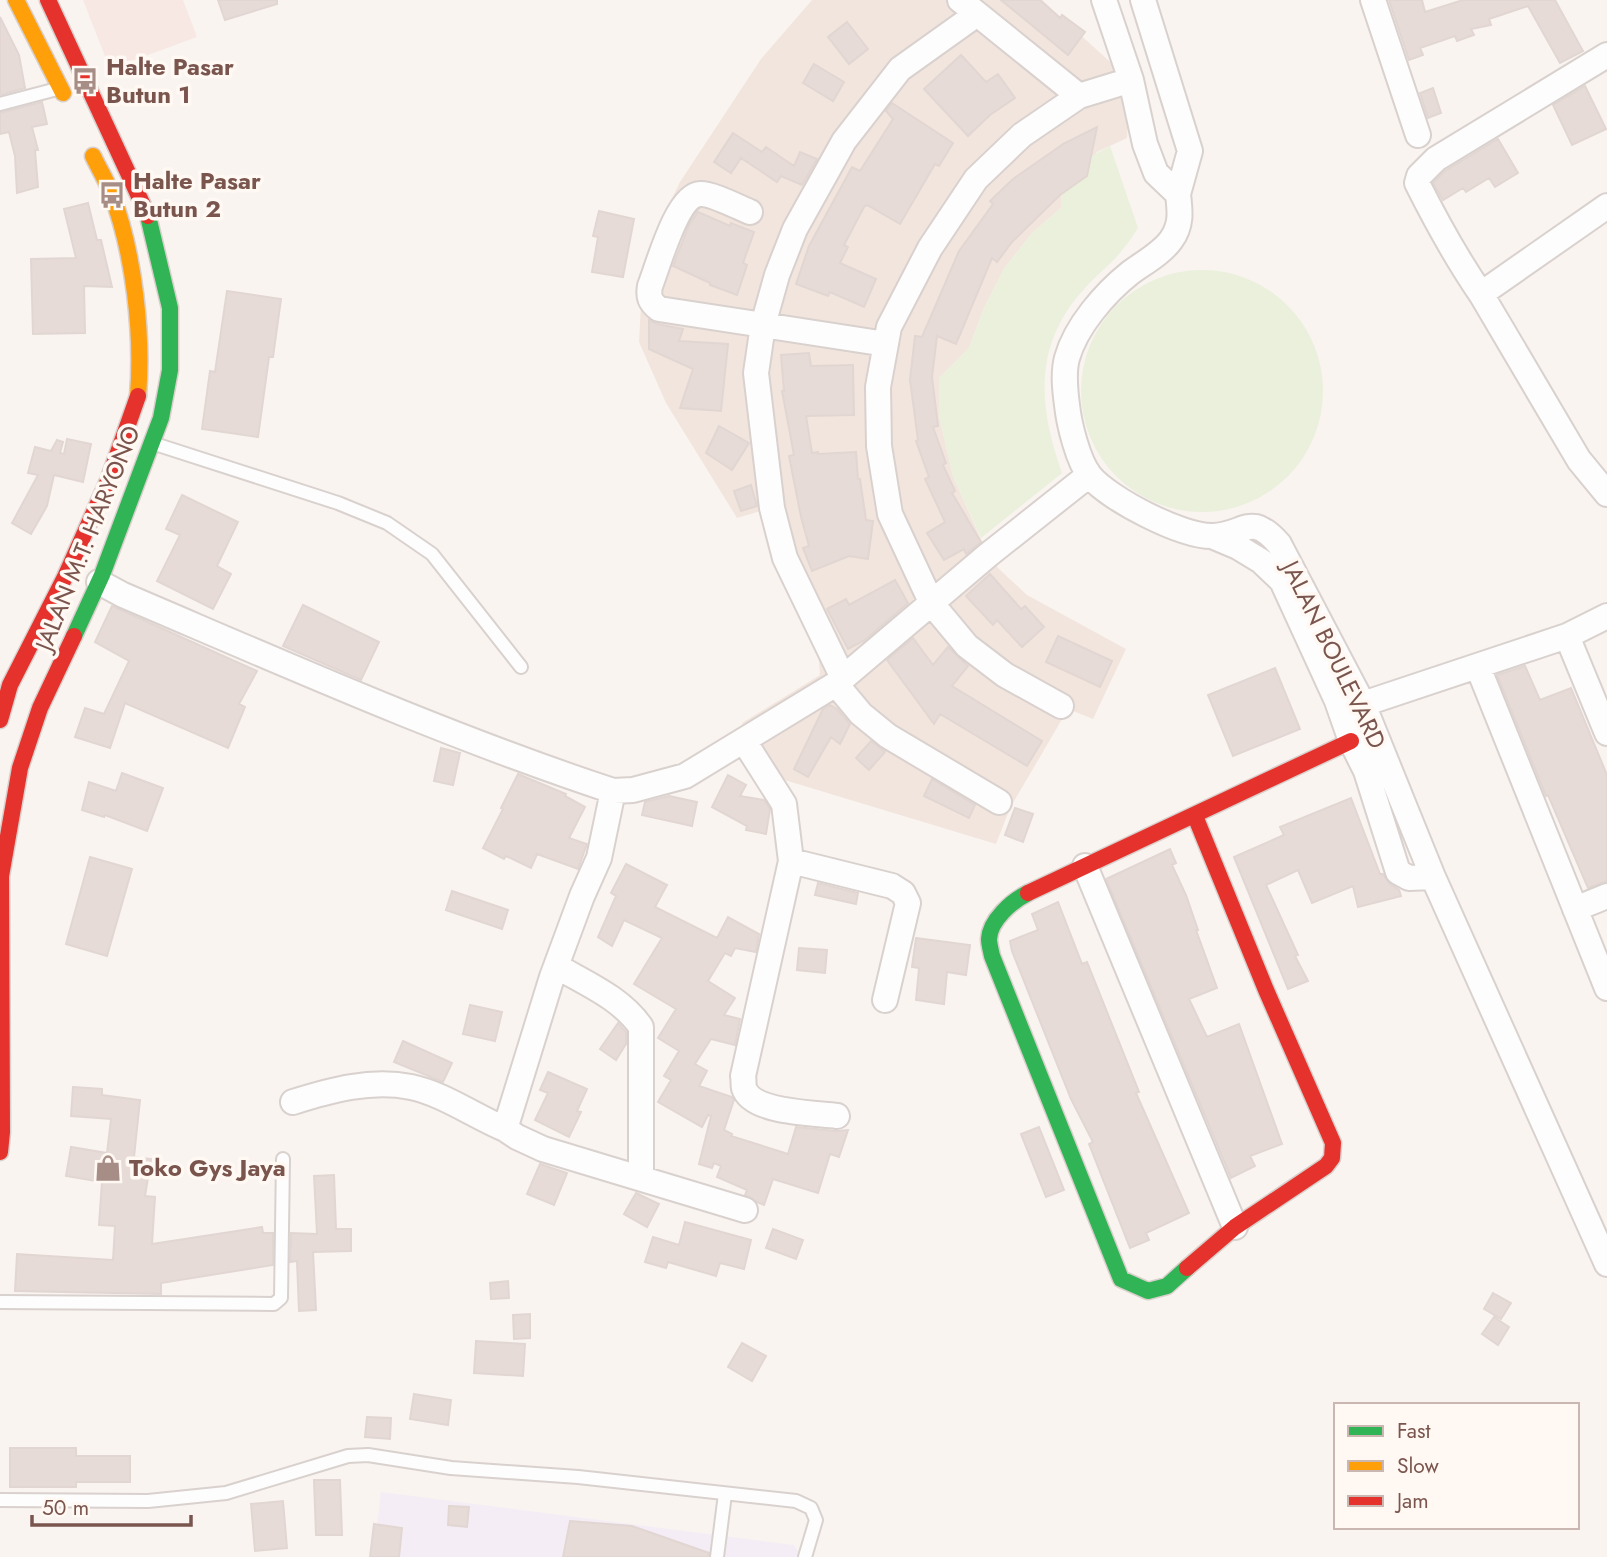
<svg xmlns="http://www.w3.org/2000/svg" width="1607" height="1557" viewBox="0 0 1607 1557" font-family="Jost,sans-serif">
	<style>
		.residential { fill: #f2e5de }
		.commercial { fill: #f8e8e4 }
		.education { fill: #f4edf6 }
		.green { fill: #eaf0db }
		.building { fill: #e6dbd7; stroke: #e2d6d2; stroke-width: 2 }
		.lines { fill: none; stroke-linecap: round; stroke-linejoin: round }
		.lane-casing { stroke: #d9d1ce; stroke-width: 16 }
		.street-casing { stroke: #d9d1ce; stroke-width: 28 }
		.fast-casing { stroke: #d9cfcb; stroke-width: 19 }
		.slow-casing { stroke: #d9cfcb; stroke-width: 19 }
		.jam-casing { stroke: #d9cfcb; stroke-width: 19 }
		.lane { stroke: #fefdfd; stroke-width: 12 }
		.street { stroke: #fefdfd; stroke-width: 24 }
		.fast { stroke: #30b455; stroke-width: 16 }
		.slow { stroke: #ff9f0a; stroke-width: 16 }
		.jam { stroke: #e5322d; stroke-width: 16 }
		.labels { text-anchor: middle; stroke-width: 7; stroke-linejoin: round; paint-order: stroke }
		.poi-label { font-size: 24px; font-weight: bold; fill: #7a554d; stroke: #fff8f3; text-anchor: start }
		.street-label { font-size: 24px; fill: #7a554d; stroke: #fff8f3 }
	</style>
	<rect width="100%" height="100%" fill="#f9f4f0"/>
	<path class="residential" d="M812,0H1042L1130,80L1127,138L1097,152L1061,208L1032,233L1004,269L984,308L969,348L939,378V416L953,476L988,555L999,569L1027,595L1126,649L1093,719L1068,709L1010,808L996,844L768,775L742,723L820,675L816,624L771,508L737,518L666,403L639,342L642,285L653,237L680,182L761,59Z"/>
	<path class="commercial" d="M83,0H183L197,37L110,69Z"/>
	<path class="education" d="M381,1492L794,1545L802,1557H373Z"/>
	<path class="green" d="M1110,146L1138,228C1132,237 1126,246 1119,254C1109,266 1095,276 1085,288C1033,344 1038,406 1062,473L981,538L953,476L939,416V378L969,348L984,308L1004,269L1032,233L1061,208V173Z
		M1081 391a121 121 0 1 1 242 0a121 121 0 1 1-242 0Z"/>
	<path class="building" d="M218,0H277V4L225,20Z
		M1001,0H1040L1060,18L1062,15L1085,32L1068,55Z
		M1389,0H1422L1425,12L1463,0H1555L1583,51L1560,63L1528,6L1489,19L1491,25L1471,29L1474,35L1457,41L1455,36L1420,48L1423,55L1409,60Z
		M0,17L19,55L25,88L0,95Z
		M847,22L868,49L849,64L828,37Z
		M961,55L986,82L998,74L1015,98L990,115L968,136L924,89Z
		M814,64L844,82L833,101L803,83Z
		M1585,86L1606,129L1572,145L1553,105Z
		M1433,88L1441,113L1428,118L1420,93Z
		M42,102L47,124L32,127L38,150H35L38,187L17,193L15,156L9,132L0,134V113Z
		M892,103L953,143L939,166L935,164L900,224L867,205L864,207L844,245L848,247L840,263L876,279L864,307L830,292L828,296L796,284L809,246L852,167L860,171L893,119L886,111Z
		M1097,127L1087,176L1060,195L1012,242L997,262L992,258L956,344L937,336L932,377L938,426L933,427L946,463L943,465L955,491L952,493L981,542L966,554L964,549L944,560L927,533L945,522L925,479L929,477L916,441L918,440L910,380L915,336L922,337L959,251L993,204L990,201L1013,179L1063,144Z
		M733,133L762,152L766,147L794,166L800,152L817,159L802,185L781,176L777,182L741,158L731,173L714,162Z
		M1498,139L1518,173L1495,187L1489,178L1466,192L1463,188L1443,200L1433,183L1445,171Z
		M88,203L97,240H101L112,287L84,286L85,333L33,334L31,259L76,258L64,209Z
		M599,211L634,219L623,277L592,272L598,237L593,236Z
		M698,212L730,226L731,223L754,232L743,263L747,265L737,295L710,285V283L673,266L689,225Z
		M227,291L281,299L273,357H269L258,437L202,429L210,371L215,372Z
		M649,320L657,324L683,329L679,341L728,344L721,411L680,408L693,369L649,349Z
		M809,353L811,366L853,365L854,415L806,416L812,453L818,452V454L856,452L858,479H860L866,520L873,521L868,559L849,556L812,571L803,548L809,546L801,517L789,456L794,455L782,391H784L781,355Z
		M719,426L749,443L732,470L706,453Z
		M67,439L91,444L83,482L54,475L47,506L31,534L12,523L38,475L28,473L35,447L51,451L57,440L63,442L60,453L64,454Z
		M751,485L757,506L741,511L734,491Z
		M182,495L238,522L217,566L231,574L213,609L157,581L180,535L166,529Z
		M990,574L1021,609L1025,606L1044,627L1022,647L997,620L993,625L966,596Z
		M895,580L908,603L865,640L848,649L827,609L846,599L849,605Z
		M303,605L379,642L361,680L283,646Z
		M112,606L257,671L239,704L245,707L228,748L125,703L110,748L75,737L85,708L104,714L129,661L95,642Z
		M1058,636L1112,661L1100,687L1046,662Z
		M913,638L933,665L948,647L968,666L952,686L1042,741L1027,766L940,714L934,724L887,660Z
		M1525,666L1540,700L1571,688L1607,775V881L1588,888L1548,795L1546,796L1497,675Z
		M1275,668L1300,729L1233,756L1208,695Z
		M830,705L837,709L850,724L840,744L831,737L808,777L794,769L823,709Z
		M871,741L885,752L869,770L856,758Z
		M441,748L460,753L453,785L434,781Z
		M122,773L163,788L147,831L105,815L104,817L82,810L89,782L116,791Z
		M518,774L566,794L565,796L585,807L569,838L587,844L578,869L537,854L531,868L506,856L504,859L483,848L503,809L501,808Z
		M728,775L746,785L740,796L764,800L770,809L766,834L746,830L747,826L712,807Z
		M932,779L975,805L969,818L924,796Z
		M669,796L697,802L692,826L642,815L645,802Z
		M1351,798L1380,874H1383L1390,884L1399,890L1401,896L1358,907L1353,886L1312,903L1298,870L1266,885L1298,955L1295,956L1308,981L1288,989L1234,857L1284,835L1280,827Z
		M1015,808L1033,814L1023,842L1005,835Z
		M1170,849L1176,863L1172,865L1186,895L1198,930H1196L1217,988L1189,999L1207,1037L1239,1024L1282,1144L1250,1156L1255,1166L1231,1178L1106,879Z
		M90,857L132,869L107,956L66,944Z
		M626,864L667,885L655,907L717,938L728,917L759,934L756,952L735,948L731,956L725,953L708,981L735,998L724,1015L740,1019L735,1045L711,1039L695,1064L707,1071L699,1086L732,1097L734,1100L724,1130L732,1134L731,1136L788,1154L796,1127L836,1131L848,1130L839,1157L830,1154L818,1193L773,1179L764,1205L757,1202L745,1195L747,1190L717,1177L721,1166L714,1163L712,1168L699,1164L711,1116L708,1115L702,1127L658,1102L671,1080L664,1076L679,1051L658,1038L676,1009L634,984L662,938L624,920L612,946L598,937L616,896L611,893Z
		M818,883L858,893L856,904L815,895Z
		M452,891L508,910L502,929L446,910Z
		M1058,902L1082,964L1087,962L1139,1092L1136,1093L1189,1213L1146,1233L1149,1240L1130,1248L1089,1144L1093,1142L1071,1099L1012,951L1010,941L1038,930L1032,914Z
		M916,938L970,945L966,975L947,972L944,1004L916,1000L919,968L912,967Z
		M799,948L827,950L825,973L797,970Z
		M470,1005L502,1012L495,1041L463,1034Z
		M618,1023L626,1032V1044L616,1060L600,1049Z
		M403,1041L452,1063L443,1082L394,1062Z
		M548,1072L587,1089L577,1111L581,1112L569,1137L535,1120L548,1093L540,1090Z
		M73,1087L102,1089V1095L140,1100L134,1157L151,1159L145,1196L155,1197L152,1244L262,1227L263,1233H273V1265L161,1283V1294L15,1291L17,1254L113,1260L115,1226L99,1225L102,1182L66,1176L71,1147L107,1153L111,1119L71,1116Z
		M1039,1127L1064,1190L1046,1197L1021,1134Z
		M540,1164L567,1173L554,1205L527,1194Z
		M334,1175L336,1229H351V1251L313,1252L316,1310L299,1311L297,1261L290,1262L291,1233L317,1234L314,1176Z
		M636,1193L659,1204L647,1227L624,1214Z
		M685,1222L751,1240L744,1269L720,1263L716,1276L668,1262L666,1268L645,1262L653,1237L679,1245Z
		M773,1229L803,1240L796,1259L766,1248Z
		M508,1281L509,1298L491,1299L490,1283Z
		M1493,1293L1511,1303L1501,1319L1484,1309Z
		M530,1314V1338L514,1339L513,1315Z
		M1494,1317L1509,1327L1498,1345L1482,1334Z
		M476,1341L525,1344L523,1376L474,1373Z
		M742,1343L766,1356L752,1381L728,1367Z
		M414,1394L451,1400L448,1425L410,1419Z
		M367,1417L391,1418L390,1439L365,1437Z
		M10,1448H76V1456H130V1482H76V1487H10Z
		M314,1480H340L342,1535H316Z
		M283,1501L287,1548L255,1551L251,1504Z
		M449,1506L469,1507L467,1527L448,1525Z
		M570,1521L632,1526L709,1553L708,1557H563Z
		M374,1524L402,1528L399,1557H370Z"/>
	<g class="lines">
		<defs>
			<path id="lane" d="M0,104L57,89
				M155,444L338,503L387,523L432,554L521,667
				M0,1302L274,1304L281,1298L283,1159
				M0,1500L148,1501L226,1493L348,1456L368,1455L451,1468L578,1477L796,1501L811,1508L816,1520L805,1557
				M717,1557L725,1494"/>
			<path id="street" d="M960,0L1079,96
				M1104,0L1131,80L1145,144L1156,173L1178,194L1190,151L1143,0
				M1373,0L1418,135
				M1178,194C1180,211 1182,225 1171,240C1162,253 1142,264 1130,273C1105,293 1076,326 1067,358C1063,373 1065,390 1067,405C1069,424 1078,461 1090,476C1109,499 1182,537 1213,536C1245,535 1250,511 1279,544L1363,704L1433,877L1607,1264
				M1607,206L1481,294L1579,460L1607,494
				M750,212C738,207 711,193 700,194C677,195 658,266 650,286C648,297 650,302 659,309L886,344
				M1481,294C1457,259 1436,221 1417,183L1419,176L1436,159L1607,55
				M1212,536L1238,547L1261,561L1282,581L1337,701L1351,741L1366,771L1398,872L1409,878L1433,877
				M99,582L123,595C285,664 446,736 613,791L599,858L582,896L552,977L505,1129L517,1137L543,1149L745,1210
				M1567,636L1607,733
				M1478,667L1607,988
				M843,678L785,558L772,508L756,373L763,325L777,275L795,229L844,141L900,69L977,14
				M836,684L861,714L888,736L999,802
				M1363,704L1567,636L1607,616
				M1061,706L1005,675L967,646L932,604L890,514L879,446L878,387L889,327L930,248L976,179L1022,135L1079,96L1131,80
				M744,741L784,804L791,861L892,886L903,893L908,903L885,1000
				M613,791L633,790L685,776L836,684L988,555L1089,475
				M791,861L743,1076C744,1080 743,1084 744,1088C752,1113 814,1113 837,1116
				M1085,866L1235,1227
				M1575,909L1607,896
				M556,966C587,984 621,998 641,1027V1178
				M293,1102C331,1090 371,1079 411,1087C444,1094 474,1116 505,1129"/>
			<path id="fast" d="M74,636L102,575L161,418L170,370V308L148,216
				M1028,893C1012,901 990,920 989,939C989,944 991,951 992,956L1121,1279L1148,1291L1167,1286L1187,1268"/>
			<path id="slow" d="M16,0L63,93
				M93,156C99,169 107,181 112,195C134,254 143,333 138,396"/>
			<path id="jam" d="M48,0L148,216
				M0,720L10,685L65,577L108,481L138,396
				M1028,893L1351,741
				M0,1152L2,1132L1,876L20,768L40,708L74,636
				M1187,1268L1235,1227L1326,1166L1332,1158L1333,1143L1266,990L1195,816"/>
		</defs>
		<use href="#lane" class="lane-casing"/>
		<use href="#street" class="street-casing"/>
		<use href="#fast" class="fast-casing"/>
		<use href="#slow" class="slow-casing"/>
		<use href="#jam" class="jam-casing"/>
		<use href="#lane" class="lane"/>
		<use href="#street" class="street"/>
		<use href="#fast" class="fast"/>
		<use href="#slow" class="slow"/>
		<use href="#jam" class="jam"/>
	</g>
	<defs>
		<symbol id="bus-bare" viewBox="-9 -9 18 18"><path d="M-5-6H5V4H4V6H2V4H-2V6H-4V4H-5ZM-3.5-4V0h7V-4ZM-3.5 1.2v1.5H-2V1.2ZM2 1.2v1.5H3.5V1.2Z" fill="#a68d86" stroke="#fff8f3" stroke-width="2.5" paint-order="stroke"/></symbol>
		<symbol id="shop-bare" viewBox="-9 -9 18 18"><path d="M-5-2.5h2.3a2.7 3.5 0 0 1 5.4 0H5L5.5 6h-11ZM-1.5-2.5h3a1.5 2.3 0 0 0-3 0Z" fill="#a68d86" stroke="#fff8f3" stroke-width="2.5" paint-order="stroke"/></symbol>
	</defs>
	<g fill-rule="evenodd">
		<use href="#bus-bare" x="66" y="62" width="38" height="38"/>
		<use href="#bus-bare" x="93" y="176" width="38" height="38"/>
		<use href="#shop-bare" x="89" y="1149" width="38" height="38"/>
	</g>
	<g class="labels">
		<g class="poi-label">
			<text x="106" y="75">Halte Pasar<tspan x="106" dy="28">Butun 1</tspan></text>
			<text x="133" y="189">Halte Pasar<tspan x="133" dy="28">Butun 2</tspan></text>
			<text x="129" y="1176">Toko Gys Jaya</text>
		</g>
		<g class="street-label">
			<text transform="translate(88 538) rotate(-68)" y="8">JALAN M.T. HARYONO</text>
			<text transform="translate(1334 655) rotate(64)" y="8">JALAN BOULEVARD</text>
		</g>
	</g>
	<rect x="1334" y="1403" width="245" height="126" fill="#fff8f3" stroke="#cab7b1" stroke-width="2"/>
	<rect x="1348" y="1426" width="35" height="10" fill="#30b455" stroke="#cab7b1" stroke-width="2"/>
	<text x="1397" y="1438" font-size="21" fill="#7a554d">Fast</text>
	<rect x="1348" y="1461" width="35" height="10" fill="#ff9f0a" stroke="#cab7b1" stroke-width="2"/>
	<text x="1397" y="1473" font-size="21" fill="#7a554d">Slow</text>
	<rect x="1348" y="1496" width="35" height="10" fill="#e5322d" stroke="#cab7b1" stroke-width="2"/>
	<text x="1397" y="1508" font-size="21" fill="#7a554d">Jam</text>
	<path d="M32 1515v10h159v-10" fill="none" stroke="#7a554d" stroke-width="3.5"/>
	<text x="42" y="1515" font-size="21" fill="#7a554d" stroke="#fff8f3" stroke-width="5" paint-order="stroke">50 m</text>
</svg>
